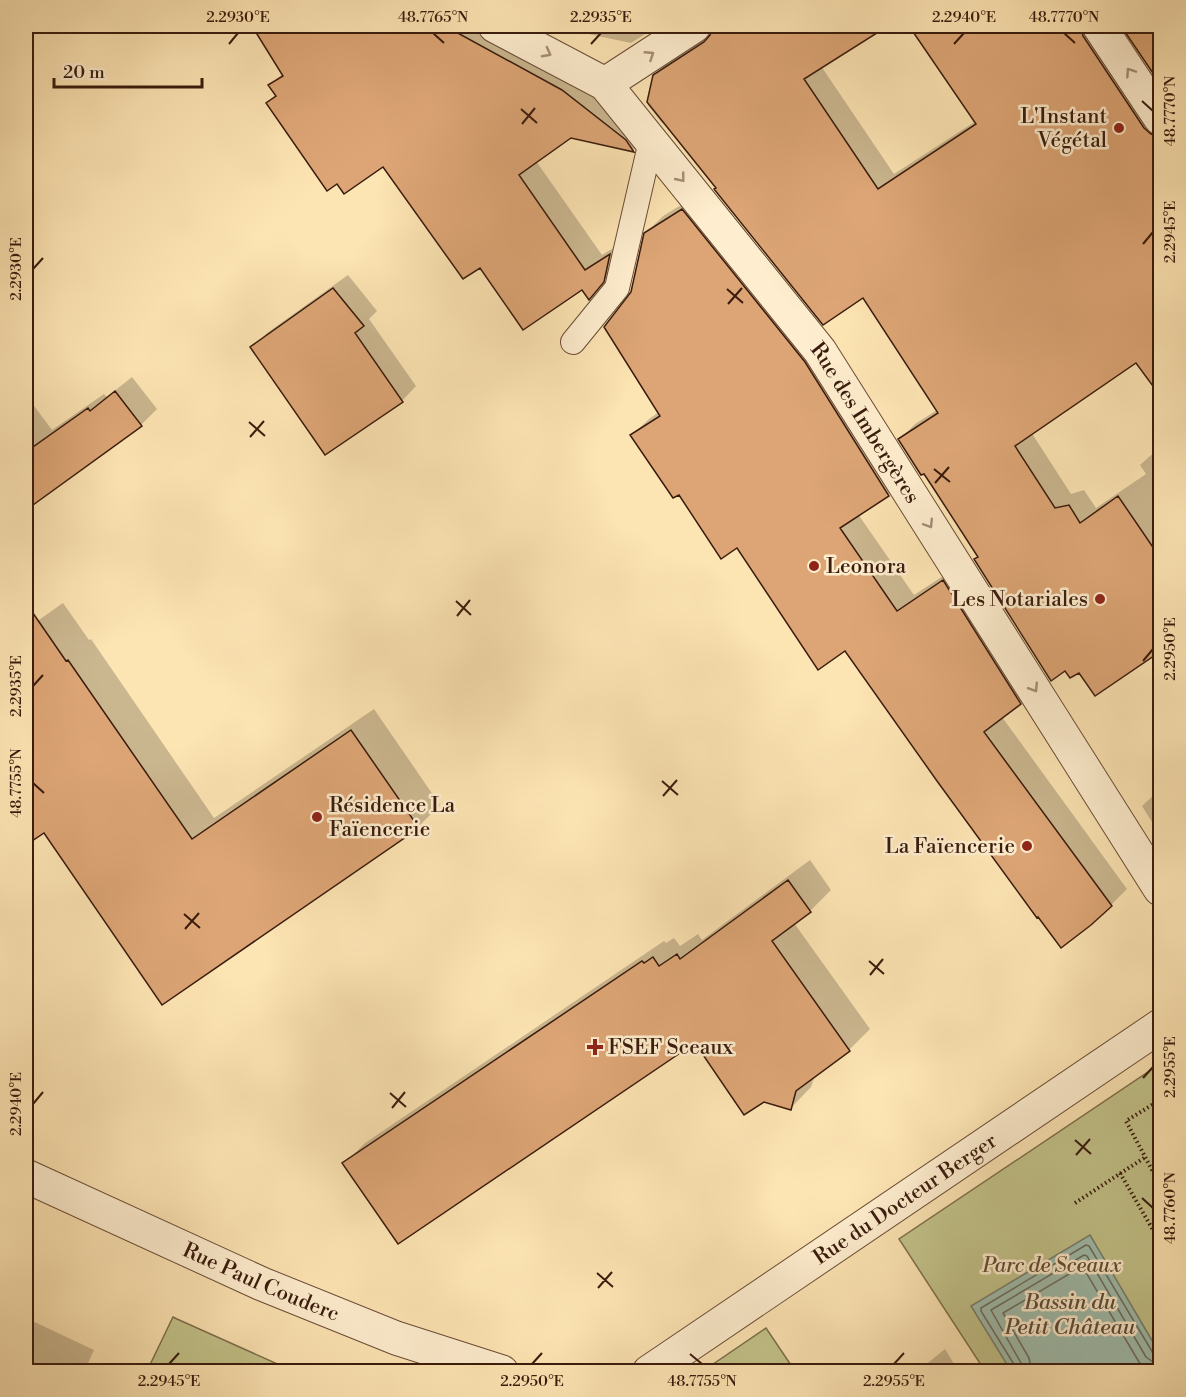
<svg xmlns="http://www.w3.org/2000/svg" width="1186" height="1397" viewBox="0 0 1186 1397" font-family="'Libre Bodoni',serif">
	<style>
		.green { fill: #c3c38a; stroke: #7e6f4c; stroke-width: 1.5 }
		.water { fill: #9fbeae; stroke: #767d6e; stroke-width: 1.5 }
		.shadow { fill: #0003 }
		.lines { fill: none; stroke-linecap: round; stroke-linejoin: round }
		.shore { stroke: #6c6c5e; stroke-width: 1.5 }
		.building { fill: #dda575; stroke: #391b0d; stroke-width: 1.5 }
		.service-casing { stroke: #6a4d36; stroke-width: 26 }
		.minor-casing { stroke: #6a4d36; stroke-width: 35 }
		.path { stroke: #391b0d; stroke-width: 4; stroke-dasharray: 1.5 3; stroke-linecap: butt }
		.service { stroke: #feedce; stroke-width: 24 }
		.minor { stroke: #feedce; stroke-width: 33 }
		.oneway { stroke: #a58e77 }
		.ticks { fill: none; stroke: #391b0d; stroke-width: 2 }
		.poi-dot { fill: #8f2418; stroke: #feedce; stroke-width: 2 }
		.labels { text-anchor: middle; stroke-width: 5; stroke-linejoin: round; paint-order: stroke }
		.poi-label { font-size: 21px; fill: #391b0d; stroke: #feedce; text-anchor: end }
		.street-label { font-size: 21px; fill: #391b0d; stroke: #feedce }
		.park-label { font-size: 21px; font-style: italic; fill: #624d32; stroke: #feedce }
		.water-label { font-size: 22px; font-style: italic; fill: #584c3d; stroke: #feedce }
		.neatline { fill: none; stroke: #391b0d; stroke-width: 2 }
		.ticks-label { font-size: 15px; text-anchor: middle; fill: #391b0d }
	</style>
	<rect width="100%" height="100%" fill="#fde4b3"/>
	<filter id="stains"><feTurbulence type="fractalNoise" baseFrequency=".00333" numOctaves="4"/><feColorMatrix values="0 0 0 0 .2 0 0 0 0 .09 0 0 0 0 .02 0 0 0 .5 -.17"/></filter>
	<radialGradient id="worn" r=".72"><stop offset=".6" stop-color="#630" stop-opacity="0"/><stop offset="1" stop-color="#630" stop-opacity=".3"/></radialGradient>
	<path class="green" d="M1160,1064V1371H985L899,1239Z
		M173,1317L177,1319L293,1371H147Z
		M766,1328L795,1371H703Z"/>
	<path class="water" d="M1090,1235L1160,1354V1371H1011L971,1306Z"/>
	<path class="shadow" d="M254,26H489L649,134L633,150L571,136L536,161L602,255L625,241L619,264L589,298L583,287L480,266L384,165L268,103L276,94L270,86L283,73Z
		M551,26H658L631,43Z
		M714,26H725L723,35L738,26H885L821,66L894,174L976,121L910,26H1102L1160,114V349L1137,361L1031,432L1071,494L1084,490L1096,508L1146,474L1140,465L1160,447V649L1079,671L979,556L934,486L900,439L915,424L937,410L864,296L718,187L666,120L662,123L648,105L654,76L670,60L710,34L705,56Z
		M1123,26H1160V82Z
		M699,194L905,478L888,495L858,514L914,595L960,565L1037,686L1020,703L1002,717L1127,889L1111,905L845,649L679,493L632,435L649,419L659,412L632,292L646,233L663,216Z
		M348,275L377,311L369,319L416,386L402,401L252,348L267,333Z
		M26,333L30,339L26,343Z
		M132,377L157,409L141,425L26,508V395L52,430L104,394L107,397Z
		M63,603L89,640L91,639L214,818L374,709L440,805L418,827L162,1002L44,831L26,843V629Z
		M1160,789V835L1142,806Z
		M810,860L831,890L810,911L794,923L870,1029L849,1050L815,1075L811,1087L791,1108L696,1041L344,1164L365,1143L664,941L666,943L674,938L680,946L698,934L702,940Z
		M26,1279L33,1282L26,1298Z
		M26,1318L94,1350L85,1370L88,1372H26Z
		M945,1349L959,1372H917Z"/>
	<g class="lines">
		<path class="shore" d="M1016,1372L1015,1366L981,1311V1308L1086,1245L1089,1246L1153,1353L1160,1356
			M1023,1372L1021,1363L991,1310L1084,1255L1087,1256L1146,1357L1153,1362L1160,1363
			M1032,1372L1029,1358L1003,1313L1081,1267L1084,1269L1139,1362L1145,1368L1153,1372"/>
	</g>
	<path class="building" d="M252,26H445L562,90L626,140L634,152L571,138L519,175L585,270L610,254L604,282L589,300L582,290L523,330L480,268L463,279L383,167L344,194L337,184L327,191L266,103L276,96L268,85L283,76Z
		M713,26H888L804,79L878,189L976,124L909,26H1081L1083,36L1144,128L1151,134L1161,137V397L1136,363L1015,446L1055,508L1069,505L1080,523L1118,496L1161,559V651L1095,696L1079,673L1070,678L1065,671L1051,681L974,559L978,557L932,486L924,474L921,475L898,439L938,413L863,298L823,325L714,189L716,188L647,102L653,75L704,42L710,35Z
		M1121,26H1161V85Z
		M682,209L805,362L889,496L840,528L897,611L943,580L1021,704L984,732L1112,906L1091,925L1061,948L1038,917L1037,918L937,781L845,651L818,670L737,548L721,559L679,495L673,498L630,435L660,416L604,327L631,292L644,233Z
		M333,288L364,326L355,333L403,402L325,455L250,347Z
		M115,391L142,426L26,510V452L88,408L90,411Z
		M26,603L66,661L68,660L192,839L351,730L419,828L162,1005L44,833L26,845Z
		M788,880L811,912L772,941L850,1051L796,1091L791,1110L764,1102L744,1115L695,1043L398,1244L342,1163L642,961L644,963L653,957L659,966L677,954L680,959Z"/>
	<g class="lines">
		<defs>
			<path id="service" d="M573,342L617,288L651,141"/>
			<g id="minor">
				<path id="s1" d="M495,26L605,84L820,351L1160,889"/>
				<path d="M1099,26L1160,118"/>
				<path d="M605,84L694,26"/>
				<path id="s2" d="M26,1176L262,1284L396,1338L502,1372"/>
				<path id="s3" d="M649,1372L1160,1026"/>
			</g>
		</defs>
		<use href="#service" class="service-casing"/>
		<use href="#minor" class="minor-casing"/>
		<path class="path" d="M1160,1100L1126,1121L1160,1185
			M1120,1173L1160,1242
			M1075,1203L1144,1158"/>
		<use href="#service" class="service"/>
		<use href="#minor" class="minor"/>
	</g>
	<defs><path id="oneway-chevron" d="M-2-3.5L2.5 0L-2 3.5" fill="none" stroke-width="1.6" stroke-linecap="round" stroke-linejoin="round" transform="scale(1.5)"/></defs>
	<g class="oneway">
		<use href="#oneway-chevron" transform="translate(547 53) rotate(28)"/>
		<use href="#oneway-chevron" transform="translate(650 55) rotate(-33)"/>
		<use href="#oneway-chevron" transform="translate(1130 72) rotate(-124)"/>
		<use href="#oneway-chevron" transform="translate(681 178) rotate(51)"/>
		<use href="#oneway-chevron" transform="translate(929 524) rotate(58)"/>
		<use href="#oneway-chevron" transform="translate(1034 688) rotate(58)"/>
	</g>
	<path class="ticks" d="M433,33L444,43M1064,33L1075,43M229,44L238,33M591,44L601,33M954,44L964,33M1142,101L1153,111M521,109L537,123M522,124L535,108M1143,244L1153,232M33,269L43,258M727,289L743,303M728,304L742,288M249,422L265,436M250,437L264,421M934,469L950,482M935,483L949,467M456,601L471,615M457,616L470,600M1143,661L1153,649M33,686L43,675M662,781L678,795M33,783L44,793M663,796L677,780M184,914L200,928M185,929L199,913M869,961L884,974M870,975L883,959M1143,1078L1153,1067M390,1093L406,1107M33,1104L43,1092M392,1108L405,1092M1075,1140L1091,1154M1076,1155L1090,1139M1142,1198L1153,1208M597,1273L613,1287M598,1288L612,1272M690,1354L702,1364M169,1364L179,1353M532,1364L542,1353M894,1364L904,1353"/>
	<g class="poi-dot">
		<circle cx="1119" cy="128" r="6"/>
		<circle cx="814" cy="566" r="6"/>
		<circle cx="1100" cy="599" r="6"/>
		<circle cx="317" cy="817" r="6"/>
		<circle cx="1027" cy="846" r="6"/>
		<path d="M592 1038h6v6h6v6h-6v6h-6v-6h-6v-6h6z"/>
	</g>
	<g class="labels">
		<g class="poi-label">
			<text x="1107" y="123">L'Instant<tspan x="1107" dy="24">Végétal</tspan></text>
			<text x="826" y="573" text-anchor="start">Leonora</text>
			<text x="1088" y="606">Les Notariales</text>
			<text x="329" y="812" text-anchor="start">Résidence La<tspan x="329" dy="24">Faïencerie</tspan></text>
			<text x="1015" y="853">La Faïencerie</text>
			<text x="608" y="1054" text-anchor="start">FSEF Sceaux</text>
		</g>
		<g class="street-label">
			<text dy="7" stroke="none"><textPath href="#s1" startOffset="552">Rue des Imbergères</textPath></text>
			<text dy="7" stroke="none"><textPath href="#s3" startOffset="309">Rue du Docteur Berger</textPath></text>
			<text dy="7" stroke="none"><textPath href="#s2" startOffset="258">Rue Paul Couderc</textPath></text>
		</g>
		<g class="park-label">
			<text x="1052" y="1272">Parc de Sceaux</text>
		</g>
		<g class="water-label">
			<text x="1070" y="1309">Bassin du<tspan x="1070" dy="25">Petit Château</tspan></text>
		</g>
	</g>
	<rect width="1186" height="1397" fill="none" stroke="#fde4b3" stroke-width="66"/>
	<path d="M54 78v9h148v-9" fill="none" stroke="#391b0d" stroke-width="3"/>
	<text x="63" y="78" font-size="18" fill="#391b0d" stroke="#feedce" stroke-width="4.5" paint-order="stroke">20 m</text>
	<rect x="33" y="33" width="1120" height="1331" class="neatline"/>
	<g class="ticks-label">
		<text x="238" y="22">2.2930°E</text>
		<text x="433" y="22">48.7765°N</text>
		<text x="601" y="22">2.2935°E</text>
		<text x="964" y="22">2.2940°E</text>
		<text x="1064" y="22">48.7770°N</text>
		<text transform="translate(1170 111) rotate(-90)" y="5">48.7770°N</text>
		<text transform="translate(1170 232) rotate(-90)" y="5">2.2945°E</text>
		<text transform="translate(16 269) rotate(-90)" y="5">2.2930°E</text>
		<text transform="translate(1170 649) rotate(-90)" y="5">2.2950°E</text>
		<text transform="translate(16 686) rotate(-90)" y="5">2.2935°E</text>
		<text transform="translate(16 783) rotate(-90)" y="5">48.7755°N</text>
		<text transform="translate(1170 1067) rotate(-90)" y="5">2.2955°E</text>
		<text transform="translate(16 1104) rotate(-90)" y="5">2.2940°E</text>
		<text transform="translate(1170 1208) rotate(-90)" y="5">48.7760°N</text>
		<text x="169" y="1386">2.2945°E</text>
		<text x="532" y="1386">2.2950°E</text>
		<text x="702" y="1386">48.7755°N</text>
		<text x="894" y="1386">2.2955°E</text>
	</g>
	<rect width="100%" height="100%" filter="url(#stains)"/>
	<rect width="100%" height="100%" fill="url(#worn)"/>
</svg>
